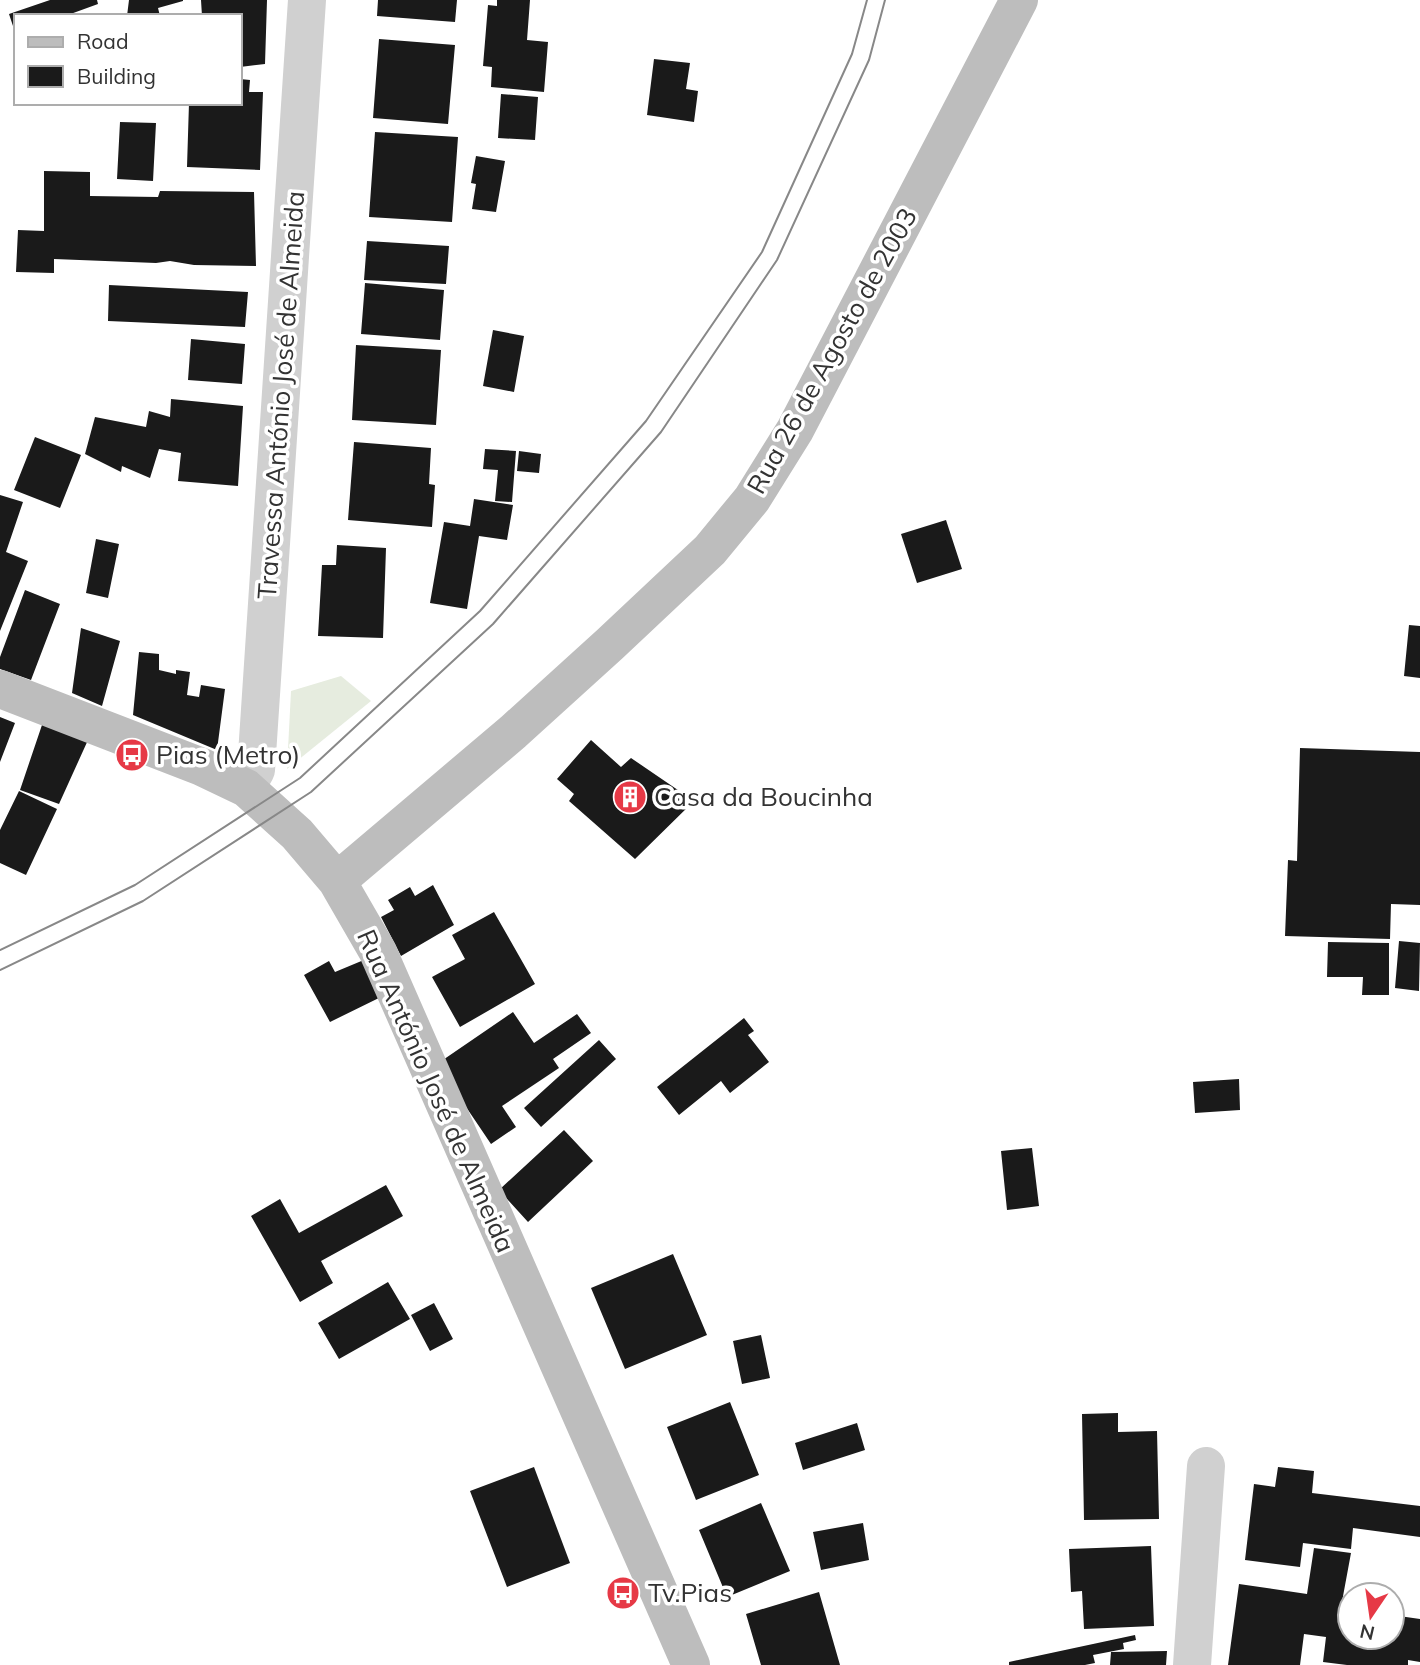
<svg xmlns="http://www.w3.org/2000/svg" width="1420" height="1665" viewBox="0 0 1420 1665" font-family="Mulish,sans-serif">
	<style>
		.green { fill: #e6ecdf }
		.building { fill: #1a1a1a }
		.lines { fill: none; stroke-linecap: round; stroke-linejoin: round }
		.street { stroke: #d0d0d0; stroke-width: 38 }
		.secondary { stroke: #bdbdbd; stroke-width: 38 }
		.tram { stroke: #888; stroke-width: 2 }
		.labels { text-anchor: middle; stroke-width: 7; stroke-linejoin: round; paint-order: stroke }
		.street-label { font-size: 26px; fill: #333; stroke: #fff }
		.poi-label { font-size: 26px; fill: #333; stroke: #fff; text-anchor: start }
	</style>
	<rect width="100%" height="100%" fill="#fff"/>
	<path class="green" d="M341,676L371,701L287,769L291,691Z"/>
	<path class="building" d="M50,0H97L98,4L65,16H16L15,32L9,14Z
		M129,0H183V1L158,8L160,16H127Z
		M201,0H267L265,64L240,67V16H202Z
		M378,0H457L455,22L377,16Z
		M497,0H530L527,40L548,42L544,92L491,87L492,67L483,66L488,5L497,6Z
		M379,39L455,45L448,124L373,118Z
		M654,59L690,63L686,89L698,91L694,122L647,115Z
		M240,79L250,80L249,92H263L260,170L187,167L189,103H240Z
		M501,94L538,97L535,140L498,138Z
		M120,122L156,123L153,181L117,179Z
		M375,132L458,137L452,222L369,217Z
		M476,156L505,161L496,212L472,209L476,184L471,183Z
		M44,171L90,172V196L158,197L160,191L254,192L256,266L194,265L170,261L156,263L54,259V273L16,272L18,230L44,231Z
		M367,241L449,246L446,284L364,280Z
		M365,283L444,290L440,340L361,334Z
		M109,285L248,292L245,327L108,321Z
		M493,330L524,336L514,392L483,386Z
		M191,339L245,344L242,384L188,380Z
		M356,345L441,350L436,425L352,420Z
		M171,399L243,406L238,486L178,481L181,453L159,449L150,478L122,466L121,472L85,454L95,417L146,427L149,411L170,417Z
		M35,437L81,455L60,508L14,490Z
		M354,442L431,448L429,484L435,485L432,527L348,520Z
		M485,449L516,451L512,502L495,501L498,470L483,469Z
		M519,451L541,454L539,473L517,471Z
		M0,495L23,502L6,552L28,561L0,631Z
		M474,499L513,505L507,540L479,536L467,609L430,603L444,522L470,526Z
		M946,520L962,569L917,583L901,534Z
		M96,539L119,544L108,598L86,593Z
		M337,545L386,548L383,638L318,636L322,565H336Z
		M25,590L60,604L31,680L0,669V657Z
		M1409,625L1420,626V678L1404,676Z
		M81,628L120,641L102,706L72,693Z
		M139,652L159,654V670L176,674V670L190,672L187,695L199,697L201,685L225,689L217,750L133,715Z
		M0,717L15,723L0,762Z
		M43,722L88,740L59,804L20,790Z
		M591,740L621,767L631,758L694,801L635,859L569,801L574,794L557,779Z
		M1300,748L1420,752V905L1391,904L1390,939L1285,936L1288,860L1297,861Z
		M19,791L57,809L26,875L0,863V830Z
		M433,885L454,925L401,956L381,917L394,910L388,900L410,887L415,896Z
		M494,912L535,984L460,1027L432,977L465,959L452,935Z
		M1399,941L1420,943L1419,991L1395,988Z
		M1328,942L1389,943V995H1362L1363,977H1327Z
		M371,957L385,995L330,1022L304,975L329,961L335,972Z
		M513,1012L534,1043L577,1014L591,1033L553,1059L559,1068L502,1106L516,1127L491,1144L437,1064Z
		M744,1018L754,1031L748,1035L769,1062L730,1093L721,1081L679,1115L657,1087Z
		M599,1040L616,1059L541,1127L524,1108Z
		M1239,1079L1240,1110L1195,1113L1193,1082Z
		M564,1130L593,1161L528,1222L499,1190Z
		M1032,1148L1039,1206L1007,1210L1001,1151Z
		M386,1185L403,1216L321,1261L333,1283L300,1302L251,1216L280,1199L299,1233Z
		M673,1254L707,1335L625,1369L591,1288Z
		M388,1282L410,1319L339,1359L318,1323Z
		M434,1303L453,1339L430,1351L411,1315Z
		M761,1335L770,1378L742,1384L733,1341Z
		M730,1402L759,1475L696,1500L667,1427Z
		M1118,1413V1432L1157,1431L1159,1519L1084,1520L1082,1414Z
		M857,1423L865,1450L803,1470L795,1443Z
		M534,1467L570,1563L507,1587L470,1491Z
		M1278,1467L1314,1471L1312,1493L1420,1506V1537L1353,1528L1351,1549L1303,1543L1300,1567L1245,1560L1254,1484L1275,1487Z
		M761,1503L790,1571L727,1597L699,1530Z
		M863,1523L869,1560L821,1570L813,1532Z
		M1151,1546L1154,1626L1084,1629L1082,1591L1071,1592L1069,1549Z
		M1314,1548L1351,1553L1341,1607L1350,1609V1637H1392V1615L1420,1619V1662L1408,1660V1665H1347L1323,1662L1326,1637L1304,1634L1300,1665H1228L1239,1584L1307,1594Z
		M819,1592L840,1665H761L746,1614Z
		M1135,1635L1136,1640L1123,1643L1124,1649L1093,1655L1095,1663L1085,1665H1009V1662Z
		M1167,1651L1166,1665H1110L1111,1652Z"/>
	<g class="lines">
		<path class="street" d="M246,788L256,770L307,0
			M1192,1665L1206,1466"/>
		<path class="secondary" d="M0,689L202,767L246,788L297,834L337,881L378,952L691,1665
			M337,881L513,732L610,644L710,550L752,499L795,430L1019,0"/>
		<path class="tram" d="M0,950L135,885L300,778L480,611L646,421L762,252L852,54L867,0
			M0,970L143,901L311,792L493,624L661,432L777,260L869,60L885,0"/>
	</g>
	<defs>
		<symbol id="bus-disc" viewBox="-11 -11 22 22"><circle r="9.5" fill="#e63946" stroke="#fff"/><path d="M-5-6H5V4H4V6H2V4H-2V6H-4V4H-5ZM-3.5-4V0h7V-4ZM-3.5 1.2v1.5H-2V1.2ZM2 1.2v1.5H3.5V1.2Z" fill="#fff"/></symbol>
		<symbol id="building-disc" viewBox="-11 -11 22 22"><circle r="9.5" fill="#e63946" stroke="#fff"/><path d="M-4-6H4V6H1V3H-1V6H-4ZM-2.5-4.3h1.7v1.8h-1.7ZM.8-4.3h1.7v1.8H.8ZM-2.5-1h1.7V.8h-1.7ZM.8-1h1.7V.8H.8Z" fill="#fff"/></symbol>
	</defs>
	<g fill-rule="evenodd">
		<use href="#bus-disc" x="113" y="736" width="38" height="38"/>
		<use href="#building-disc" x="611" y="778" width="38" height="38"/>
		<use href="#bus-disc" x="604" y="1574" width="38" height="38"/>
	</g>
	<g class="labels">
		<g class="street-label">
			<text transform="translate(832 351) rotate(-61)" y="9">Rua 26 de Agosto de 2003</text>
			<text transform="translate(281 395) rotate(-86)" y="9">Travessa António José de Almeida</text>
			<text transform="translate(436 1091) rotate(66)" y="9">Rua António José de Almeida</text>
		</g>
		<g class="poi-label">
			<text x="156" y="764">Pias (Metro)</text>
			<text x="654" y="806">Casa da Boucinha</text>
			<text x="648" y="1602">Tv.Pias</text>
		</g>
	</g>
	<rect x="14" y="14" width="228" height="91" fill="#ffffff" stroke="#adadad" stroke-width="2"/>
	<rect x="28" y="37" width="35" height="10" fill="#bdbdbd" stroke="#adadad" stroke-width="2"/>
	<text x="77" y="49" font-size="21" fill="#333333">Road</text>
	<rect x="28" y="66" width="35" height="21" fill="#1a1a1a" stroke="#adadad" stroke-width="2"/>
	<text x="77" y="84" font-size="21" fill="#333333">Building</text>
	<g transform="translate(1371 1616) rotate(193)"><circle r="33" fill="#ffffff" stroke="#adadad" stroke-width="2"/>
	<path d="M0-5L12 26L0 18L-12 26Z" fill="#e63946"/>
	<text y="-10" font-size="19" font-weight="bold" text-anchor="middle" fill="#333333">N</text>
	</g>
</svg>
